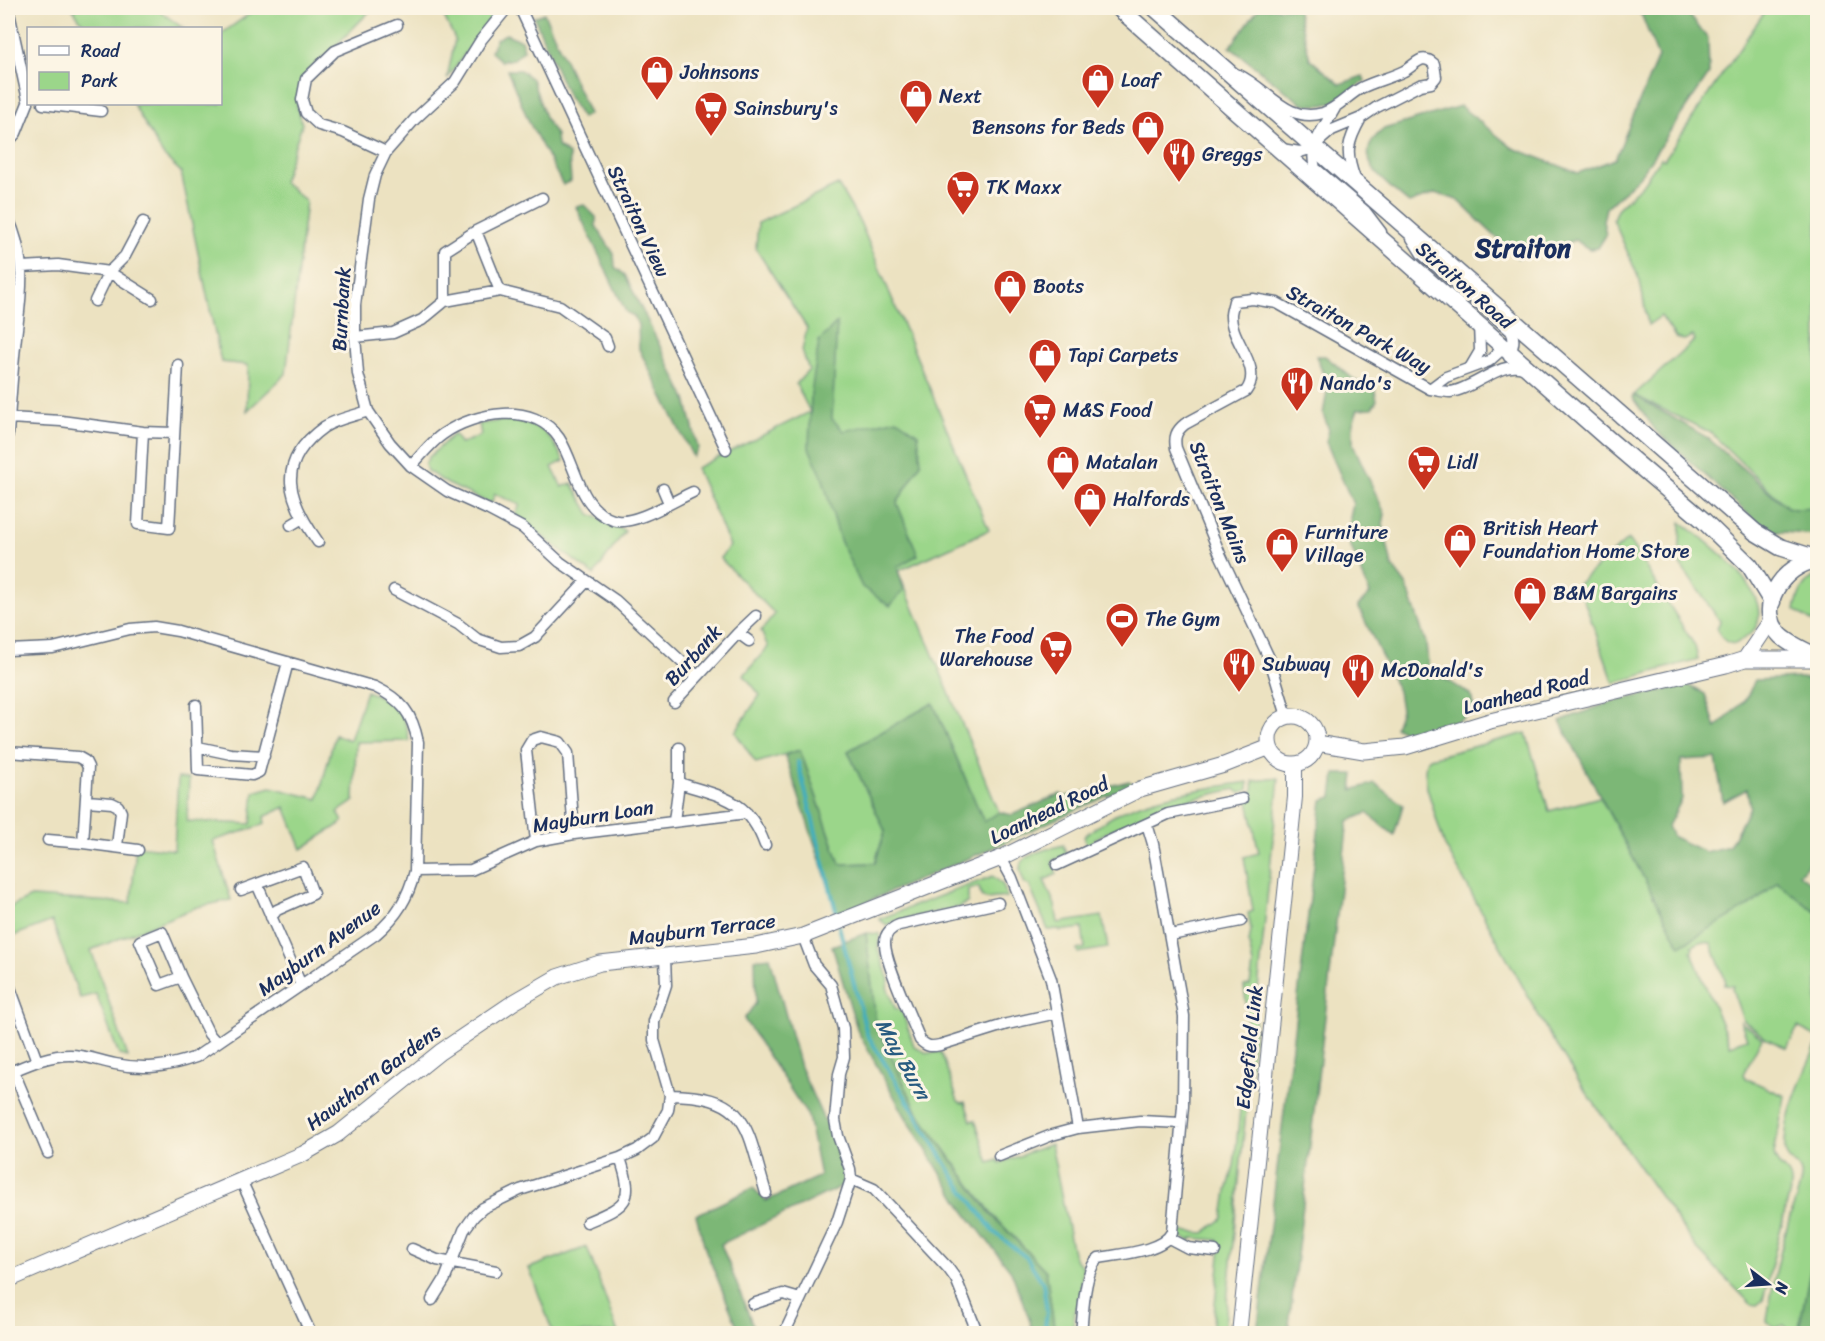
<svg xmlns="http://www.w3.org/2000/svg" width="1825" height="1341" viewBox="0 0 1825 1341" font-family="Sriracha,sans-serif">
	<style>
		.green { fill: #9bd68a; stroke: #5b8274; stroke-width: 1.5 }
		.forest { fill: #7cb776; stroke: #4c736a; stroke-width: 1.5; fill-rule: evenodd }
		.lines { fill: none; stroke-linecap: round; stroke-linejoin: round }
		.stream { stroke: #40aebe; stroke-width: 4 }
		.minor-casing { stroke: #646e81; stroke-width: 13 }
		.tertiary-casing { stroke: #646e81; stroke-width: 16 }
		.secondary-casing { stroke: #646e81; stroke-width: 17 }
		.primary-casing { stroke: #646e81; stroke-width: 19 }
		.minor { stroke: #fff; stroke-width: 10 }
		.tertiary { stroke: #fff; stroke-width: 14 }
		.secondary { stroke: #fff; stroke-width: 15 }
		.primary { stroke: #fff; stroke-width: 16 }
		.labels { text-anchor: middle; stroke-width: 6; stroke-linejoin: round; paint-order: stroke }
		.poi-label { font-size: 20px; fill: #1b2f5e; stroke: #fcf5e5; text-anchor: start }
		.street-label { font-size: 20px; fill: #1b2f5e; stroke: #fcf5e5 }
		.water-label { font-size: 21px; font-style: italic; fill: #285b80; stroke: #fcf5e5 }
		.district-label { font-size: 26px; font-weight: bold; fill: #1b2f5e; stroke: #fcf5e5 }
	</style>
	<rect width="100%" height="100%" fill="#fcf5e5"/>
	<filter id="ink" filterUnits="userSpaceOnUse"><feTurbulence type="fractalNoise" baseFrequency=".0167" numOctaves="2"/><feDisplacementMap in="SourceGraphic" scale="12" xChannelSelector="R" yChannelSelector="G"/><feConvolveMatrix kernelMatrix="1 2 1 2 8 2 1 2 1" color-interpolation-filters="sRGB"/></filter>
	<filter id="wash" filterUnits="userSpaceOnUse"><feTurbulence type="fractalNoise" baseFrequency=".008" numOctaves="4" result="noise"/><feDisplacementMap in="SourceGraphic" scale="24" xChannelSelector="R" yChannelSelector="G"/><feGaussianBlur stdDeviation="1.35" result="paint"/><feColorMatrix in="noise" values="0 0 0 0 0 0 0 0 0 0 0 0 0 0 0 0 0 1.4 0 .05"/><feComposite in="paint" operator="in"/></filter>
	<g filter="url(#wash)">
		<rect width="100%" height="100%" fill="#ece2c1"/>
		<path class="green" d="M72,8H155L183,28H86Z
			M258,8H373L303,79L297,106L302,124L283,182L306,201L286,374L247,411L248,365L221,362L181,172L163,155L133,104H220L221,34Z
			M440,8H498L447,79L455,39Z
			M1767,8H1817V508L1793,509L1787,507L1711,433L1634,395L1695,340L1693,336L1684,340L1676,338L1661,316L1648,325L1640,281L1613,219L1617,209L1642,185L1661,158L1664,160Z
			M838,185L860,222L989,530L898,571L999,812L984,823L933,703L848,751L885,831L875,863L840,864L800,750L756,763L735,732L760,695L744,675L768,647L761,631L775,614L720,558L730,546L696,468L810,412L796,384L809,370L802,351L807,328L756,249L758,223Z
			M512,419C542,426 550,433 564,461L552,467L562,487L572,483L590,514L625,531L594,575L515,516L520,505L495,494L491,504L448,484L427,471L425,464L429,457L454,434L461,444L481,435L479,424Z
			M1681,522C1706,541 1767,585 1758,622C1756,632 1743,639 1735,644C1724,643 1722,638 1717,629L1720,621L1679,563Z
			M1628,539L1695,646L1698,659L1614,683L1578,584Z
			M1817,575V625L1795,610C1798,594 1803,582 1817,575Z
			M366,691C394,700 406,711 409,741L356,742L354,801L338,812L343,822L302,849L285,807L264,817L265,824L213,841L231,900L197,907L91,950L128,1057L119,1055L96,994L80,998L52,921L8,938V908L31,897L131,903L136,846L174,850L178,778L189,779L187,821L251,824L254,792L271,787L318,799L335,735L350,740Z
			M1526,733L1549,811L1600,797L1680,945L1754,903L1777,882L1817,913V1037L1798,1027L1787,1048L1767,1039L1743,1020L1732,989L1733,986L1724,985L1726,982L1711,943L1700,942L1692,946L1693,949L1691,951L1730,1045L1747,1039L1741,1022L1762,1038L1743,1074L1745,1078L1785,1096L1774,1154C1777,1171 1793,1168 1791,1187L1763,1300L1757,1305L1751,1304L1698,1250L1582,1086L1549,1034L1444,844L1427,788L1425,771L1426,762L1430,758Z
			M1279,778L1224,1333H1212L1221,1246L1217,1240L1193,1238L1190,1241L1180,1236L1178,1231L1204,1233L1223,1218L1227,1191L1234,1166L1247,1044V1011L1244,986L1250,985L1253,965L1249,943L1251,930L1248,913L1253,911L1244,857L1259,853L1247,797C1254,793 1254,788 1253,781Z
			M1248,782V790L1239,793L1235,789L1169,804L1167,808L1148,815L1129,825L1124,824L1094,839L1092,843L1087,846L1084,838L1085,835C1097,827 1108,818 1121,812C1160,793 1206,789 1248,782Z
			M1063,845L1067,855L1052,861L1057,874L1044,880L1055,905L1058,923L1102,916L1108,948L1078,953L1077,950L1085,948L1082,928L1060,931L1059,929L1048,930L1029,885L1025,884C1023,880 1021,875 1020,870C1019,852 1051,849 1063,845Z
			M993,876L1003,885L1007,897L986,899L981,896L979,887L968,890V902L960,907L894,921L887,925L879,919Z
			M866,933L880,934L878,949L889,980L887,987L895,1008L902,1011L914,1046L927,1053L941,1052L958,1101L962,1103L965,1102L971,1121L975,1120L989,1163L998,1160L1000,1163L1051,1144L1073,1253L1076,1260L1083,1266L1080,1303L1076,1306L1072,1333H1053L1054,1327L1046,1271L991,1213L917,1111L876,1023Z
			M1817,1044V1238L1798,1333H1789L1788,1329L1784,1325L1775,1328L1767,1321C1771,1290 1779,1257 1787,1227C1791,1211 1799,1195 1801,1179C1804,1164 1785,1163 1785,1149C1784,1113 1803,1076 1817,1044Z
			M587,1247L618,1333H553L529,1268Z"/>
		<path class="forest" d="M1259,8H1297L1310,59L1340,84L1363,76L1365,81C1341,97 1332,111 1301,103L1230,47Z
			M1635,8H1684L1708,39L1709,74L1639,177L1606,208L1603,221L1606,235L1598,248L1589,249L1575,240C1562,245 1549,248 1536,244L1518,258L1457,200L1436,193L1409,203C1386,183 1346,158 1384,129L1460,106L1513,148L1578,173L1615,159L1658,57L1642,16Z
			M544,13L589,114L582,118L568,97L534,17Z
			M506,34L521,40L524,50L514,59L501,61L491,52L496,39Z
			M507,70H520L532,79L546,120L556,135L557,146L569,155L571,181L563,185L530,124Z
			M584,205L596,217V226L614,254L615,267L625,275L686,399L698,448L693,457L639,349L638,325L634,316L626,312L576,207Z
			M837,323L832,419L844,431L897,419L918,434L921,463L897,503L918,555L897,567L904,590L890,606L862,587L840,540L822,476L809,448L811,394L819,341Z
			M1316,356H1325L1356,381L1374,387L1377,400L1372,408L1358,409L1353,423V444L1385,514L1383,524L1392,566L1407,586L1426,643L1429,675L1442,677L1471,695L1474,708C1460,727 1428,730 1405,733L1395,727L1401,710L1398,691L1358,606L1370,594L1348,539L1351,525L1350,518L1353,504L1326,442L1329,430L1323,414L1328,386Z
			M1634,395L1708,438L1787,507L1794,509L1817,508V535L1771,531L1757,522L1656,431L1632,397Z
			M1801,678L1817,681L1818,853L1799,874L1817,888V913L1777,882L1754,903L1680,946L1560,721L1611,702L1688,685L1705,694L1716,728L1746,699L1755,680ZM1716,758L1723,802L1747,789L1750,807L1729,846L1705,852L1673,837L1668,826L1682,799L1681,760Z
			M933,703L984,822L999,812L1012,815L1061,794L1064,797L1129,781L1133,784L988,850L838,914L785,755L800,750L840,864L875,863L885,831L848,751Z
			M1335,774H1354L1352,790L1375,783L1403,805L1394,835L1367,813L1348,821L1288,1333H1257L1322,800L1332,797Z
			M866,933L876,1023L917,1111L990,1213L1046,1271L1054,1327L1053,1333H1033L1029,1318L1011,1271L965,1212L904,1114L858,1032L832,946Z
			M770,957L800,1067L841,1158L844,1185L721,1244L756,1333H740L706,1251L696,1215L753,1188L766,1201L820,1176L808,1116L744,1019L756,1003L755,959Z
			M1817,1238V1323L1815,1333H1798Z"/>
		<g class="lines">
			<path class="stream" d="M798,762L838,919
				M839,926L867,1034L954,1177L994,1232L1027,1258L1043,1283L1047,1312L1044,1334"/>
		</g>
	</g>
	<g filter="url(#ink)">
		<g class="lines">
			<defs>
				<path id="minor" d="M8,8L28,100
					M507,8L481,40L455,82L415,119L386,152L375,175L369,199L355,305V337L358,374L368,411L390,443L411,466L447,491L489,510L523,528L560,562L615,600L697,676
					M520,8L726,449
					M1239,75C1268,89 1287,124 1323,113C1338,108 1347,96 1361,88C1375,81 1390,78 1404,71C1415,66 1421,52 1434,64L1436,77L1431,83L1420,85L1377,107L1361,118L1332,130L1310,149L1300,152L1281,149
					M43,104L101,111
					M1335,108C1325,127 1308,144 1315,168L1365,211L1381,232
					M8,142L16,133L28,103
					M386,152L343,132L319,125L306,113L302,100L306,79L335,51L397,25
					M1355,179C1345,152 1347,143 1361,118
					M8,218C29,264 20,298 15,346C12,375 10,405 8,434
					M476,231L500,291
					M1412,238L1422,254L1511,331C1516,340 1512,348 1509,357
					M22,267L58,265L109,272L152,299
					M95,301L109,272L125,256L143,222
					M445,301L500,291L560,306L605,338L608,346
					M355,337L393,333L422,320L445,301V251L476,231L542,198
					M1470,368L1480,351L1479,324
					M1430,389L1446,377L1489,361L1507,345
					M9,418L61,421L143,432L174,433
					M143,432L138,524L169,528L178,365
					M411,466C421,456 431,442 443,434C475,412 534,401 559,438C576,464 579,509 613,520C633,527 673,501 693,492
					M663,489L669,503
					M291,525L301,519
					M318,542C288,500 274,463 324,427C336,419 354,416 368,411
					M394,590L458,624L477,639L501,647L519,646L535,637L586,582
					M738,633L749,641
					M8,650L53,648L130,629L154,627L178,631L375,687C402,700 412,713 418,742L415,871C408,898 397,916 376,934L196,1057C168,1067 144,1070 115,1064C100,1061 85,1055 70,1055C48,1055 27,1065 8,1073
					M674,702L738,633L756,616
					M196,705L198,770L252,775L259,772L288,662
					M1287,716L1270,660L1220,554L1176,448C1174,437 1176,431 1185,424L1246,391C1264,367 1230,341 1231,315C1231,311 1233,306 1234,301L1253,299L1277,303L1430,389C1436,390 1444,392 1450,392C1474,389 1501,360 1523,368
					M198,747L231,754L264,756
					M8,752L78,757L85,761L88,767L83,843L138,850
					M679,783V748
					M87,801L112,803L118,806L121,812L117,846
					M674,821L679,783C722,797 748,798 765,845
					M48,840L83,843
					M536,841L526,750L532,740L541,737L560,742L568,753L574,834
					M1001,858L1012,878L1051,979L1078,1128L1140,1121L1181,1123
					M1057,865L1168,814L1242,799
					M415,871L471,870L536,841L574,834L747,813
					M257,884L301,985
					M241,890L303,867L313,894L277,910L271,917
					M998,903L899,925C891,928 885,934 885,942C884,961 912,1019 920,1040C927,1047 931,1047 940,1045L1007,1024L1057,1013
					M162,932L181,977L159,985L140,941Z
					M1171,935L1241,921
					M181,977L209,1034L216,1042
					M8,982L37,1061
					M13,1070L48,1153
					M670,1095C750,1096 746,1127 766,1193
					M999,1156L1052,1135L1078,1128
					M851,1179L874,1189L948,1268L956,1279L978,1334
					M241,1180L311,1334
					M587,1222C627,1205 635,1202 620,1158
					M1169,1238L1188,1248L1215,1251
					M412,1249L437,1260L496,1271
					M432,1300L445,1279L464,1230L474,1216L483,1208L520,1190L620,1158L637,1150L653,1138L668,1110L670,1095L654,1040V1021L666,985L665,957
					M753,1304L783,1294L800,1299
					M784,1334L837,1222L851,1179L850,1169L838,1136L835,1120L839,1074L844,1057L843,1028L831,985L814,965L803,936
					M1081,1334C1083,1315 1084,1268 1099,1258C1120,1254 1162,1252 1172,1232L1183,1106L1184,1016L1153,844L1147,824"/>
				<path id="tertiary" d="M1239,1334L1295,797V764"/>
				<path id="secondary" d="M1745,659L1772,619
					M1269 740a24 24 0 1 1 48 0a24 24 0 1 1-48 0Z
					M1317,743L1364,751L1405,747L1490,721L1726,665L1745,659H1818
					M8,1280L303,1154L338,1134L440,1052L514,1002L557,977L600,963L756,946L803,936L1001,858L1140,789L1224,765L1270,747"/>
				<path id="primary" d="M1119,8L1608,439L1703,520L1750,566L1772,602
					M1155,8L1755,532L1780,547L1818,559
					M1817,560C1783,564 1753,609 1781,636C1791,645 1805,651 1818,657"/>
			</defs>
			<use href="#minor" class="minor-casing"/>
			<use href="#tertiary" class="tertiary-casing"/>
			<use href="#secondary" class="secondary-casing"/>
			<use href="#primary" class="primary-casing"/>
			<use href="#minor" class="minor"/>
			<use href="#tertiary" class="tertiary"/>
			<use href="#secondary" class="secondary"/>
			<use href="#primary" class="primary"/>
		</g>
	</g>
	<defs>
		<symbol id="shop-pin" viewBox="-11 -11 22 30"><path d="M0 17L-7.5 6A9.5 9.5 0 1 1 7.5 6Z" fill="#c8321e" stroke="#fcf5e5"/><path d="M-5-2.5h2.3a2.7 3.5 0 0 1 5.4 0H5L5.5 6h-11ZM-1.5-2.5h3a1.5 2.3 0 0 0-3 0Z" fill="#fff"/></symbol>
		<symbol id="supermarket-pin" viewBox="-11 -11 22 30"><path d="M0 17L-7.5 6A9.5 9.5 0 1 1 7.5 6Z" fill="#c8321e" stroke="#fcf5e5"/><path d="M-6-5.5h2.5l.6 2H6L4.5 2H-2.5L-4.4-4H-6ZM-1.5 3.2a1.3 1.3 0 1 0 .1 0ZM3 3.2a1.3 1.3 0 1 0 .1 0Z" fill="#fff"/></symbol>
		<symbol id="restaurant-pin" viewBox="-11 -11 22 30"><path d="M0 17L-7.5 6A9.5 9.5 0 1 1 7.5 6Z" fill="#c8321e" stroke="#fcf5e5"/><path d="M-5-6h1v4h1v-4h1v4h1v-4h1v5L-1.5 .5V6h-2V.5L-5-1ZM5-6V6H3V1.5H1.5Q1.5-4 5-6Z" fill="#fff"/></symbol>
		<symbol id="stadium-pin" viewBox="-11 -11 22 30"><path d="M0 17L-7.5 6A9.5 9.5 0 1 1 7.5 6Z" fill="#c8321e" stroke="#fcf5e5"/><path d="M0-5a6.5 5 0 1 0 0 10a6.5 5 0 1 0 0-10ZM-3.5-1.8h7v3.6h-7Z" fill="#fff"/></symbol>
	</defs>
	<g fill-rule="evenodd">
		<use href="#shop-pin" x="638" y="53" width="38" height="52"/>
		<use href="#shop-pin" x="1079" y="61" width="38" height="52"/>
		<use href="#shop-pin" x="897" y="77" width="38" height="52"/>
		<use href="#supermarket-pin" x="692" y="89" width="38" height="52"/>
		<use href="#shop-pin" x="1129" y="108" width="38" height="52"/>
		<use href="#restaurant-pin" x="1160" y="135" width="38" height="52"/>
		<use href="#supermarket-pin" x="944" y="168" width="38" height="52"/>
		<use href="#shop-pin" x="991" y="267" width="38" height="52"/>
		<use href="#shop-pin" x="1026" y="336" width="38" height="52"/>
		<use href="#restaurant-pin" x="1278" y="364" width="38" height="52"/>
		<use href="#supermarket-pin" x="1021" y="391" width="38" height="52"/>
		<use href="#shop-pin" x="1044" y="443" width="38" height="52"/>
		<use href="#supermarket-pin" x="1405" y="443" width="38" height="52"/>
		<use href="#shop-pin" x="1071" y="480" width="38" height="52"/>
		<use href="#shop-pin" x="1441" y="521" width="38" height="52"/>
		<use href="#shop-pin" x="1263" y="525" width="38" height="52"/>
		<use href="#shop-pin" x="1511" y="574" width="38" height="52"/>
		<use href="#stadium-pin" x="1103" y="600" width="38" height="52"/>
		<use href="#supermarket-pin" x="1037" y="628" width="38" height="52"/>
		<use href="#restaurant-pin" x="1220" y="645" width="38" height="52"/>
		<use href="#restaurant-pin" x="1339" y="651" width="38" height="52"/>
	</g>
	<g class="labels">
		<g class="poi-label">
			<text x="680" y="79">Johnsons</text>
			<text x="1121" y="87">Loaf</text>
			<text x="939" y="103">Next</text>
			<text x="734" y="115">Sainsbury's</text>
			<text x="1125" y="134" text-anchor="end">Bensons for Beds</text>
			<text x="1202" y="161">Greggs</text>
			<text x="986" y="194">TK Maxx</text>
			<text x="1033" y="293">Boots</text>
			<text x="1068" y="362">Tapi Carpets</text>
			<text x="1320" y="390">Nando's</text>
			<text x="1063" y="417">M&amp;S Food</text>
			<text x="1086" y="469">Matalan</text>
			<text x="1447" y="469">Lidl</text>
			<text x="1113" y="506">Halfords</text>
			<text x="1483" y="535">British Heart<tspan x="1483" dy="23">Foundation Home Store</tspan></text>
			<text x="1305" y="539">Furniture<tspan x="1305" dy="23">Village</tspan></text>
			<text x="1553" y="600">B&amp;M Bargains</text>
			<text x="1145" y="626">The Gym</text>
			<text x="1033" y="643" text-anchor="end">The Food<tspan x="1033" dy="23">Warehouse</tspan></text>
			<text x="1262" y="671">Subway</text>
			<text x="1381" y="677">McDonald's</text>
		</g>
		<g class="street-label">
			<text transform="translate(639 221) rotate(65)" y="7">Straiton View</text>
			<text transform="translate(1465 285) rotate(41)" y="7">Straiton Road</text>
			<text transform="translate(341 309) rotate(-87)" y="7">Burnbank</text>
			<text transform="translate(1359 329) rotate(29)" y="7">Straiton Park Way</text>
			<text transform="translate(1220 502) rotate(68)" y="7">Straiton Mains</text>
			<text transform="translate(693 655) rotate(-48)" y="7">Burbank</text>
			<text transform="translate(1526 692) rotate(-14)" y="7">Loanhead Road</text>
			<text transform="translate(1049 810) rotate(-26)" y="7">Loanhead Road</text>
			<text transform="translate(593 816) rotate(-9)" y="7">Mayburn Loan</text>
			<text transform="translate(702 929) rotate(-7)" y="7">Mayburn Terrace</text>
			<text transform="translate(319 948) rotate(-36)" y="7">Mayburn Avenue</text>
			<text transform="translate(1249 1047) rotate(-84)" y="7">Edgefield Link</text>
			<text transform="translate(373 1077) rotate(-37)" y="7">Hawthorn Gardens</text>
		</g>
		<g class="water-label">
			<text transform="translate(903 1059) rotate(61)" y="7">May Burn</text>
		</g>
		<g class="district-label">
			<text x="1523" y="257">Straiton</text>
		</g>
	</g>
	<rect width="1825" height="1341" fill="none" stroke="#fcf5e5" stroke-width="30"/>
	<rect x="27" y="27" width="195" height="78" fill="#fcf5e5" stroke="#a2a6af" stroke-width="1.5"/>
	<rect x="39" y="46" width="30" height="9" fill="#ffffff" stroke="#a2a6af" stroke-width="1.5"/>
	<text x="81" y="57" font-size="18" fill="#1b2f5e">Road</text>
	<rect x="39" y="72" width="30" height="18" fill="#9bd68a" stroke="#a2a6af" stroke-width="1.5"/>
	<text x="81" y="87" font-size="18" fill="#1b2f5e">Park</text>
	<g transform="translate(1768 1284) rotate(107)" stroke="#fcf5e5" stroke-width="4.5" paint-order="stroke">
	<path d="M0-4.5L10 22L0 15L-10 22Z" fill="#1b2f5e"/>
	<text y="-9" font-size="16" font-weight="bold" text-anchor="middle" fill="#1b2f5e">N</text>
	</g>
</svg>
